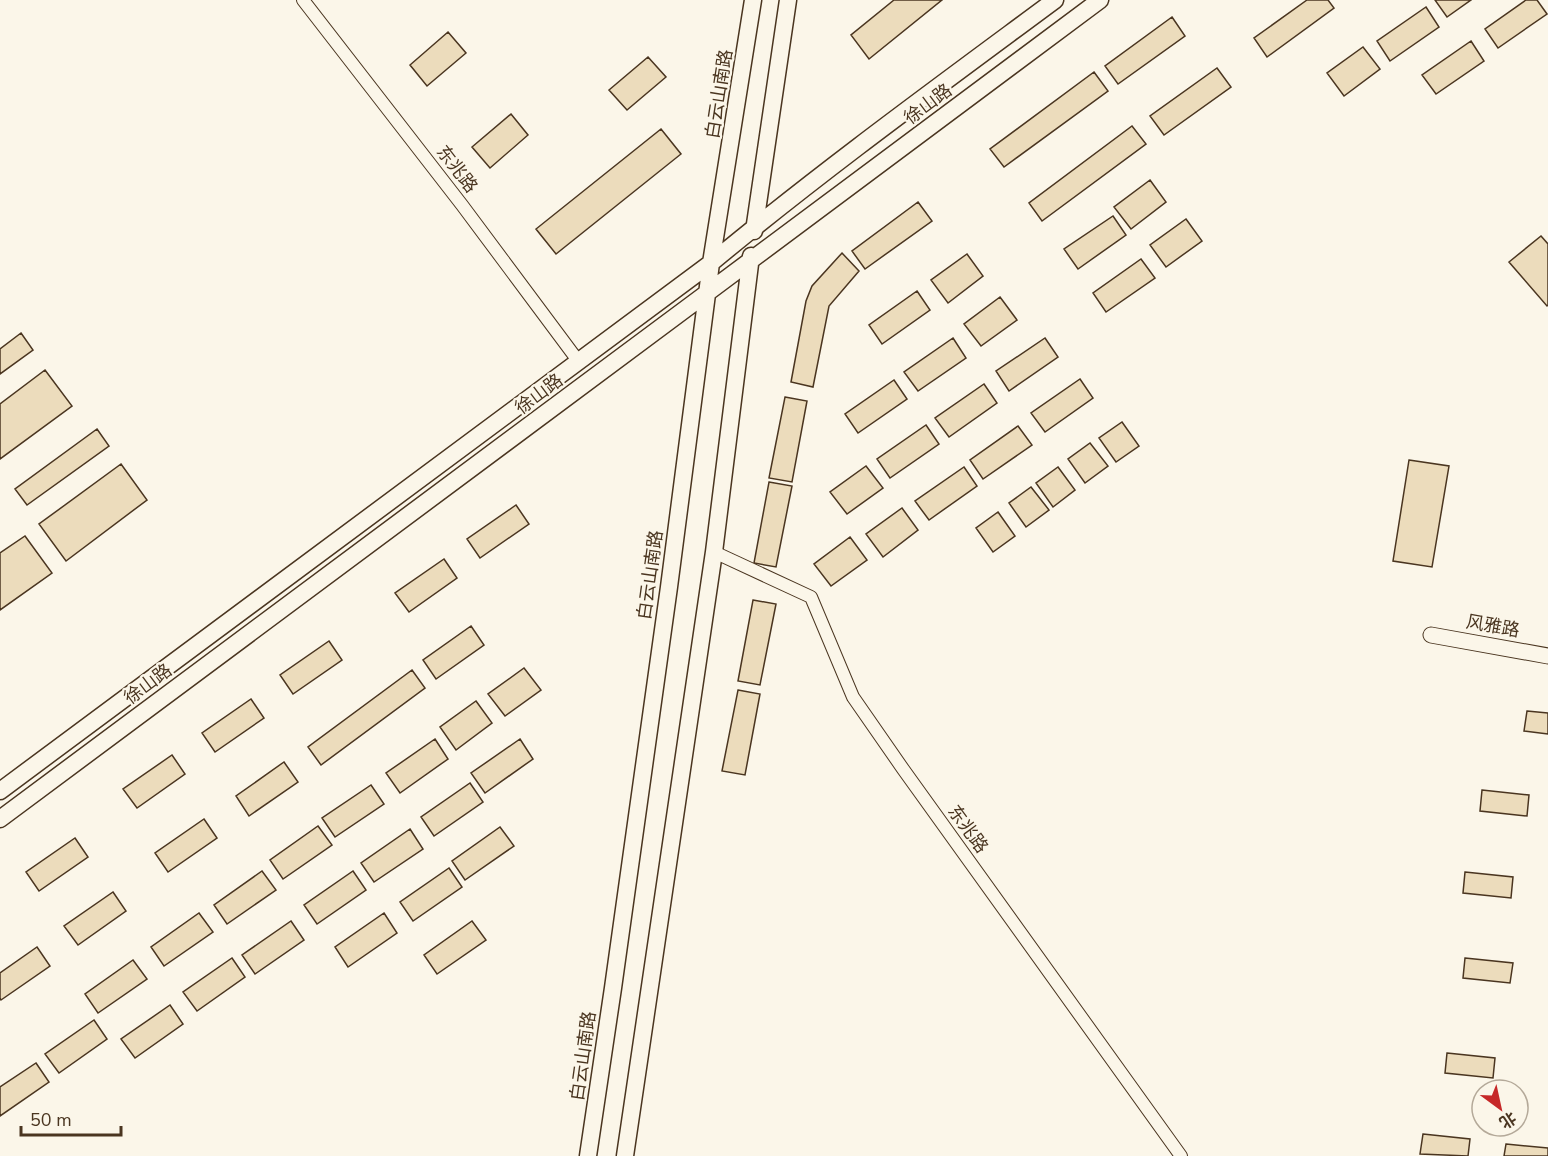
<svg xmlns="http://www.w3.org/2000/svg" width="1548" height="1156" viewBox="0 0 1548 1156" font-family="'Nunito Sans','Noto Sans SC',sans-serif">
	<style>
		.building { fill: #ecdcbc; stroke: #4a3520; stroke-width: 1.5 }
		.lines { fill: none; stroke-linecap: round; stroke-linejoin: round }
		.minor-casing { stroke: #4a3520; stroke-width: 14 }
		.tertiary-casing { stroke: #4a3520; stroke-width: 17 }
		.secondary-casing { stroke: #4a3520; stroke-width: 19 }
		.minor { stroke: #fbf6e9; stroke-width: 12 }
		.tertiary { stroke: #fbf6e9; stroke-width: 15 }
		.secondary { stroke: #fbf6e9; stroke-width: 16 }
		.labels { text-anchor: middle; stroke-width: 4.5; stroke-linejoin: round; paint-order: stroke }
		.street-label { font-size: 18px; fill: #4a3520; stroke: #fbf6e9 }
	</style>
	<rect width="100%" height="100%" fill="#fbf6e9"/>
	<path class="building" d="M894,0H942L869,59L851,35Z
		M1307,0H1328L1334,8L1267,57L1254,38Z
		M1435,0H1471L1447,17Z
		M1526,0H1537L1547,14L1498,48L1485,29Z
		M1426,7L1439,27L1390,61L1377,41Z
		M1172,17L1185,36L1118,84L1105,66Z
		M448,32L466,53L427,86L410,65Z
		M1471,41L1484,61L1436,94L1422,75Z
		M1363,47L1380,69L1344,96L1327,73Z
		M648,57L666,77L627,110L609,90Z
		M1217,68L1231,87L1164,135L1150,116Z
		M1094,72L1108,91L1004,167L990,149Z
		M511,114L528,135L490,168L472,147Z
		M1132,126L1146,144L1042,221L1029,203Z
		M661,129L681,154L556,254L536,229Z
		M1150,180L1166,202L1131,229L1114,207Z
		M918,202L932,221L865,269L852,251Z
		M1113,216L1126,235L1078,269L1064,249Z
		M1186,219L1202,241L1166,267L1150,245Z
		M1541,236L1548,244V305L1547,306L1509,262Z
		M842,253L859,271L829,306L813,387L791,382L806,301L812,286Z
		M967,254L983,276L948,303L931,280Z
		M1141,259L1155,278L1106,312L1093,293Z
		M917,291L930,310L882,344L869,325Z
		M1000,297L1017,320L981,346L964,324Z
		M21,333L33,350L0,374V349Z
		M953,338L966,358L918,391L904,372Z
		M1045,338L1058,357L1009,391L996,371Z
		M45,370L72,406L0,459V404Z
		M1080,379L1093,398L1045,432L1031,413Z
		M894,380L907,399L858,433L845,414Z
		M984,384L997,403L949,437L935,418Z
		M785,397L807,401L792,482L769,478Z
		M1122,422L1139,446L1116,462L1099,438Z
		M926,425L939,444L890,478L877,459Z
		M1018,426L1032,445L983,479L970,460Z
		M97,429L109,446L27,505L15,489Z
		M1090,443L1108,466L1085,483L1068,459Z
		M1409,460L1449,466L1432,567L1393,561Z
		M121,464L147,500L66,561L39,524Z
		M866,466L883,488L847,514L830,492Z
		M964,467L977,486L929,520L915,501Z
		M1058,467L1075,490L1053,507L1036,483Z
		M769,482L792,486L776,567L754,563Z
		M1031,487L1049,510L1026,527L1009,503Z
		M516,505L529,524L480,558L467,539Z
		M902,508L918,530L883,557L866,534Z
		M998,512L1015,536L993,552L976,528Z
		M25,536L52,573L0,610V553Z
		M850,537L867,560L831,586L814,564Z
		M444,559L457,578L409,612L395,593Z
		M753,600L776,604L760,685L738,681Z
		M471,626L484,645L436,679L423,660Z
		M329,641L342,660L293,694L280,675Z
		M524,668L541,690L505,716L488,694Z
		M412,670L425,688L321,765L308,747Z
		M738,690L760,694L745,775L722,771Z
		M251,699L264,718L215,752L202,733Z
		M476,701L492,723L456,750L440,727Z
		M1527,711L1548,713V734L1524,731Z
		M435,739L448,759L400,793L386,773Z
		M520,739L533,759L485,793L471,773Z
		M172,755L185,774L137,808L123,789Z
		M284,762L298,782L249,816L236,796Z
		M470,783L483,802L434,836L421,817Z
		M371,785L384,804L335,837L322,818Z
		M1482,790L1529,795L1527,816L1480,811Z
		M204,819L217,838L168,872L155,853Z
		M318,826L332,845L283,879L270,860Z
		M500,827L514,846L465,880L452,861Z
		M410,829L423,849L374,882L361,863Z
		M75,838L88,857L39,891L26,872Z
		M449,868L462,887L413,921L400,902Z
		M262,871L276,890L227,924L214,905Z
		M353,871L366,890L317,924L304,905Z
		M1465,872L1513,877L1511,898L1463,893Z
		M113,892L126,911L78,945L64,926Z
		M199,913L213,932L164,966L151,947Z
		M384,913L397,933L348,967L335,947Z
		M291,921L304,940L255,974L242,955Z
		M472,921L486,940L437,974L424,955Z
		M37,947L50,966L1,1000L0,998V973Z
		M232,958L245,977L197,1011L183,992Z
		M1465,958L1513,963L1510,983L1463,978Z
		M133,960L147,979L98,1013L85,994Z
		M170,1005L183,1024L135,1058L121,1039Z
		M94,1020L107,1039L59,1073L45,1054Z
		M1447,1053L1495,1058L1493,1078L1445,1073Z
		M36,1063L49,1082L0,1116V1087Z
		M1423,1134L1470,1139L1468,1156L1420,1154Z
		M1506,1144L1548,1148V1156H1504Z"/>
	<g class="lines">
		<defs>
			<path id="minor" d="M303,0L462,205L579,362
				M714,552L811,597L853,697L903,769L1181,1156"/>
			<path id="tertiary" d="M1431,635L1548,656"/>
			<path id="secondary" d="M754,231L788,0
				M0,791L711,263C822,171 939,86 1055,0
				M0,819L707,293L1100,0
				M588,1156L613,988L669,587L711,263L753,0
				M625,1156L714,552L751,256"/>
		</defs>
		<use href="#minor" class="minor-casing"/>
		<use href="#tertiary" class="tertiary-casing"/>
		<use href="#secondary" class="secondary-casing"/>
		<use href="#minor" class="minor"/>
		<use href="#tertiary" class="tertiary"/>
		<use href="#secondary" class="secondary"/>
	</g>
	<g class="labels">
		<g class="street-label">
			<text transform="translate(719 94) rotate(-81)" y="6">白云山南路</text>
			<text transform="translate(928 104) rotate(-37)" y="6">徐山路</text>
			<text transform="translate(457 169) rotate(52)" y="6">东兆路</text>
			<text transform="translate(539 394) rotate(-37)" y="6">徐山路</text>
			<text transform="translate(650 575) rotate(-82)" y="6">白云山南路</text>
			<text transform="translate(1493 626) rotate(10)" y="6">风雅路</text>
			<text transform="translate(148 684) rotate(-37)" y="6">徐山路</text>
			<text transform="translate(968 829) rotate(54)" y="6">东兆路</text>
			<text transform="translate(583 1056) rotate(-82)" y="6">白云山南路</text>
		</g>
	</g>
	<g transform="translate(1500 1108) rotate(147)"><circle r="28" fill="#fbf6e9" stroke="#b4a999" stroke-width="1.5"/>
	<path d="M0-4.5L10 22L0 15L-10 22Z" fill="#c62828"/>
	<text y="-9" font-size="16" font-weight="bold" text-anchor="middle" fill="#4a3520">北</text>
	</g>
	<path d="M21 1126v9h100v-9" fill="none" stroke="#4a3520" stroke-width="3"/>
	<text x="30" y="1126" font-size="18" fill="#4a3520" stroke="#fbf6e9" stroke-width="4.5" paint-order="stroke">50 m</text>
</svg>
